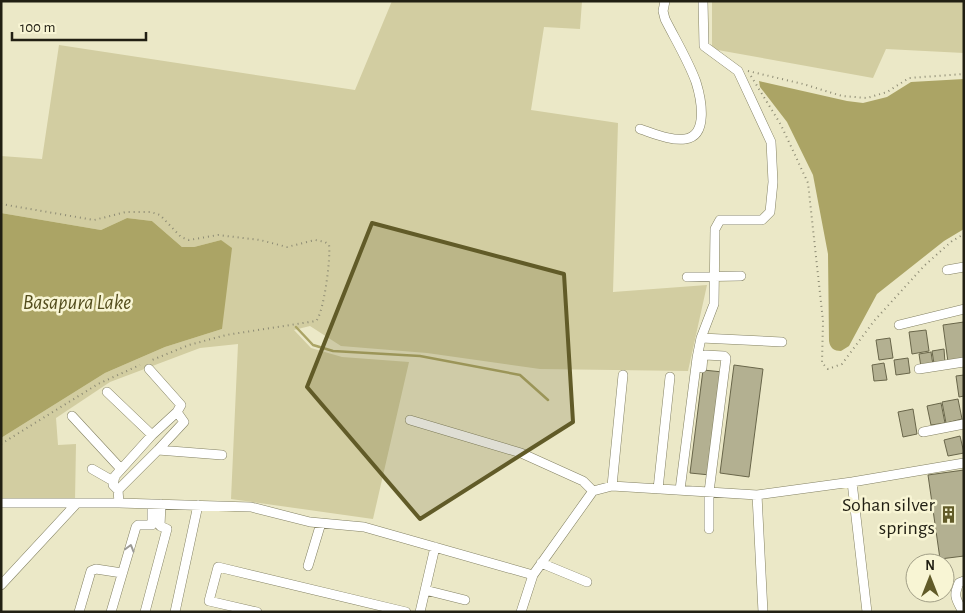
<svg xmlns="http://www.w3.org/2000/svg" width="965" height="613" viewBox="0 0 965 613" font-family="'Alegreya Sans',sans-serif">
	<style>
		.green { fill: #d2cda1 }
		.water { fill: #aba465 }
		.lines { fill: none; stroke-linecap: round; stroke-linejoin: round }
		.stream { stroke: #aba465; stroke-width: 2.5 }
		.building { fill: #b3b091; stroke: #69664a }
		.minor-casing { stroke: #838163; stroke-width: 10 }
		.path { stroke: #8c8a73; stroke-width: 2; stroke-dasharray: 1 4; stroke-linecap: butt }
		.minor { stroke: #fff; stroke-width: 9 }
		.oneway { stroke: #9b9a95 }
		.marked { fill: #615b28; fill-opacity: 0.2; stroke: #615b28; stroke-width: 4; stroke-linejoin: round }
		.labels { text-anchor: middle; stroke-width: 5; stroke-linejoin: round; paint-order: stroke }
		.poi-label { font-size: 20px; fill: #211f13; stroke: #f8f5d4; text-anchor: end }
		.water-label { font-size: 21px; font-style: italic; fill: #544e1e; stroke: #f8f5d4 }
	</style>
	<rect width="100%" height="100%" fill="#ebe8c7"/>
	<path class="green" d="M392,1H582L580,29L544,27L531,110L618,123L613,292L707,285L688,371L540,369L427,353L341,346L310,326L294,330L311,348L342,357L409,362L373,519L231,499L238,344L200,348L110,382L56,418L58,445L76,444L75,500L1,499V438L105,373L165,347L222,329L221,240L194,247H182L152,221L127,218L101,230L1,213V156L42,159L59,45L355,90Z
		M712,1H964V53L886,49L873,78L712,49Z"/>
	<path class="water" d="M964,79V229L944,241L877,294L849,346L841,351C834,351 830,348 829,341L828,254L813,175L787,122L760,87L759,81L847,101L863,103L887,97L911,82Z
		M1,213L101,230L127,218L152,221L182,247H194L221,240L232,248L222,329L165,347L105,373L1,438Z"/>
	<g class="lines">
		<path class="stream" d="M296,327L313,345L333,351L420,356L520,375L548,400"/>
	</g>
	<path class="building" d="M964,322V359L948,362L943,325Z
		M926,330L929,351L912,354L909,332Z
		M890,338L893,358L879,360L876,340Z
		M944,349L945,363L934,364L932,351Z
		M931,352L933,365L921,367L919,354Z
		M908,358L910,373L896,375L894,360Z
		M884,363L887,380L874,381L872,365Z
		M734,365L763,369L749,477L720,473Z
		M703,370L723,372L710,475L690,473Z
		M964,375V396L959,397L956,376Z
		M958,399L962,419L946,423L942,402Z
		M941,403L945,423L931,425L927,406Z
		M913,409L917,434L903,437L898,412Z
		M960,436L964,453L948,456L944,440Z
		M964,470V556L940,559L928,475Z"/>
	<g class="lines">
		<defs>
			<path id="minor" d="M640,129C653,133 671,141 685,139C709,136 701,98 696,82C688,60 675,39 665,19L663,11L665,1
				M947,270L964,267
				M687,277L741,276
				M899,325L964,309
				M701,338L782,342
				M702,368L703,356L705,355L724,356L726,358L709,492V529
				M149,369L181,405L177,412
				M919,369L964,362
				M107,392L152,435
				M72,416L121,469
				M410,420L521,453L583,481L593,491
				M923,432L964,424
				M158,450L222,455
				M92,469L113,481
				M852,482L867,612
				M612,486L623,375
				M658,489L670,377
				M118,490L158,450L184,422L177,412L152,435L115,476L113,485L118,490L119,503
				M680,490L697,358L701,338L714,304L715,229L720,220H762L770,212L773,182L771,142L738,71L704,46L703,1
				M757,495L763,612
				M1,503H119L251,507L310,522L364,527L533,575L593,491L612,486L757,495L852,482L964,463
				M541,563L587,582
				M308,566L321,523
				M1,585L77,503
				M425,590L465,600
				M79,612L91,571L96,569L122,573
				M111,612L136,527L138,525H152V504
				M145,612L167,529L160,526L161,504
				M175,612L198,505
				M257,612L209,601L218,567L406,612
				M420,612L435,547
				M521,612L533,575
				M963,612C956,599 953,596 959,583L964,581"/>
		</defs>
		<use href="#minor" class="minor-casing"/>
		<path class="path" d="M748,71L803,84L842,96L867,98L887,92L909,78L964,74
			M751,76L781,125L808,183L823,321L822,363L828,369L842,364L874,321L924,266L952,241L964,234
			M1,204L94,220L126,212H151L160,215L181,237L189,240L218,235L260,240L287,247L315,240L325,242L329,245C331,256 324,313 316,321L226,335L189,345L152,360
			M1,444L98,384L140,365"/>
		<use href="#minor" class="minor"/>
	</g>
	<defs><path id="oneway-chevron" d="M-2-3.5L2.5 0L-2 3.5" fill="none" stroke-width="1.6" stroke-linecap="round" stroke-linejoin="round" transform="scale(1.25)"/></defs>
	<use class="oneway" href="#oneway-chevron" transform="translate(130 548) rotate(-74)"/>
	<path class="marked" d="M372,223L564,274L573,422L420,519L307,387Z"/>
	<defs>
		<symbol id="building-bare" viewBox="-9 -9 18 18"><path d="M-4-6H4V6H1V3H-1V6H-4ZM-2.5-4.3h1.7v1.8h-1.7ZM.8-4.3h1.7v1.8H.8ZM-2.5-1h1.7V.8h-1.7ZM.8-1h1.7V.8H.8Z" fill="#615b28" stroke="#f8f5d4" stroke-width="2.5" paint-order="stroke"/></symbol>
	</defs>
	<g fill-rule="evenodd">
		<use href="#building-bare" x="936" y="502" width="25" height="25"/>
	</g>
	<g class="labels">
		<g class="poi-label">
			<text x="935" y="511">Sohan silver<tspan x="935" dy="23">springs</tspan></text>
		</g>
		<g class="water-label">
			<text x="77" y="309">Basapura Lake</text>
		</g>
	</g>
	<rect width="965" height="613" fill="none" stroke="#211f13" stroke-width="5"/>
	<g transform="translate(930 578)"><circle r="24" fill="#f8f5d4" stroke="#a29f87"/>
	<path d="M0-4L9 19L0 12L-9 19Z" fill="#615b28"/>
	<text y="-8" font-size="14" font-weight="bold" text-anchor="middle" fill="#211f13">N</text>
	</g>
	<path d="M12 32v8h134v-8" fill="none" stroke="#211f13" stroke-width="2.5"/>
	<text x="20" y="32" font-size="15" fill="#211f13" stroke="#f8f5d4" stroke-width="4" paint-order="stroke">100 m</text>
</svg>
